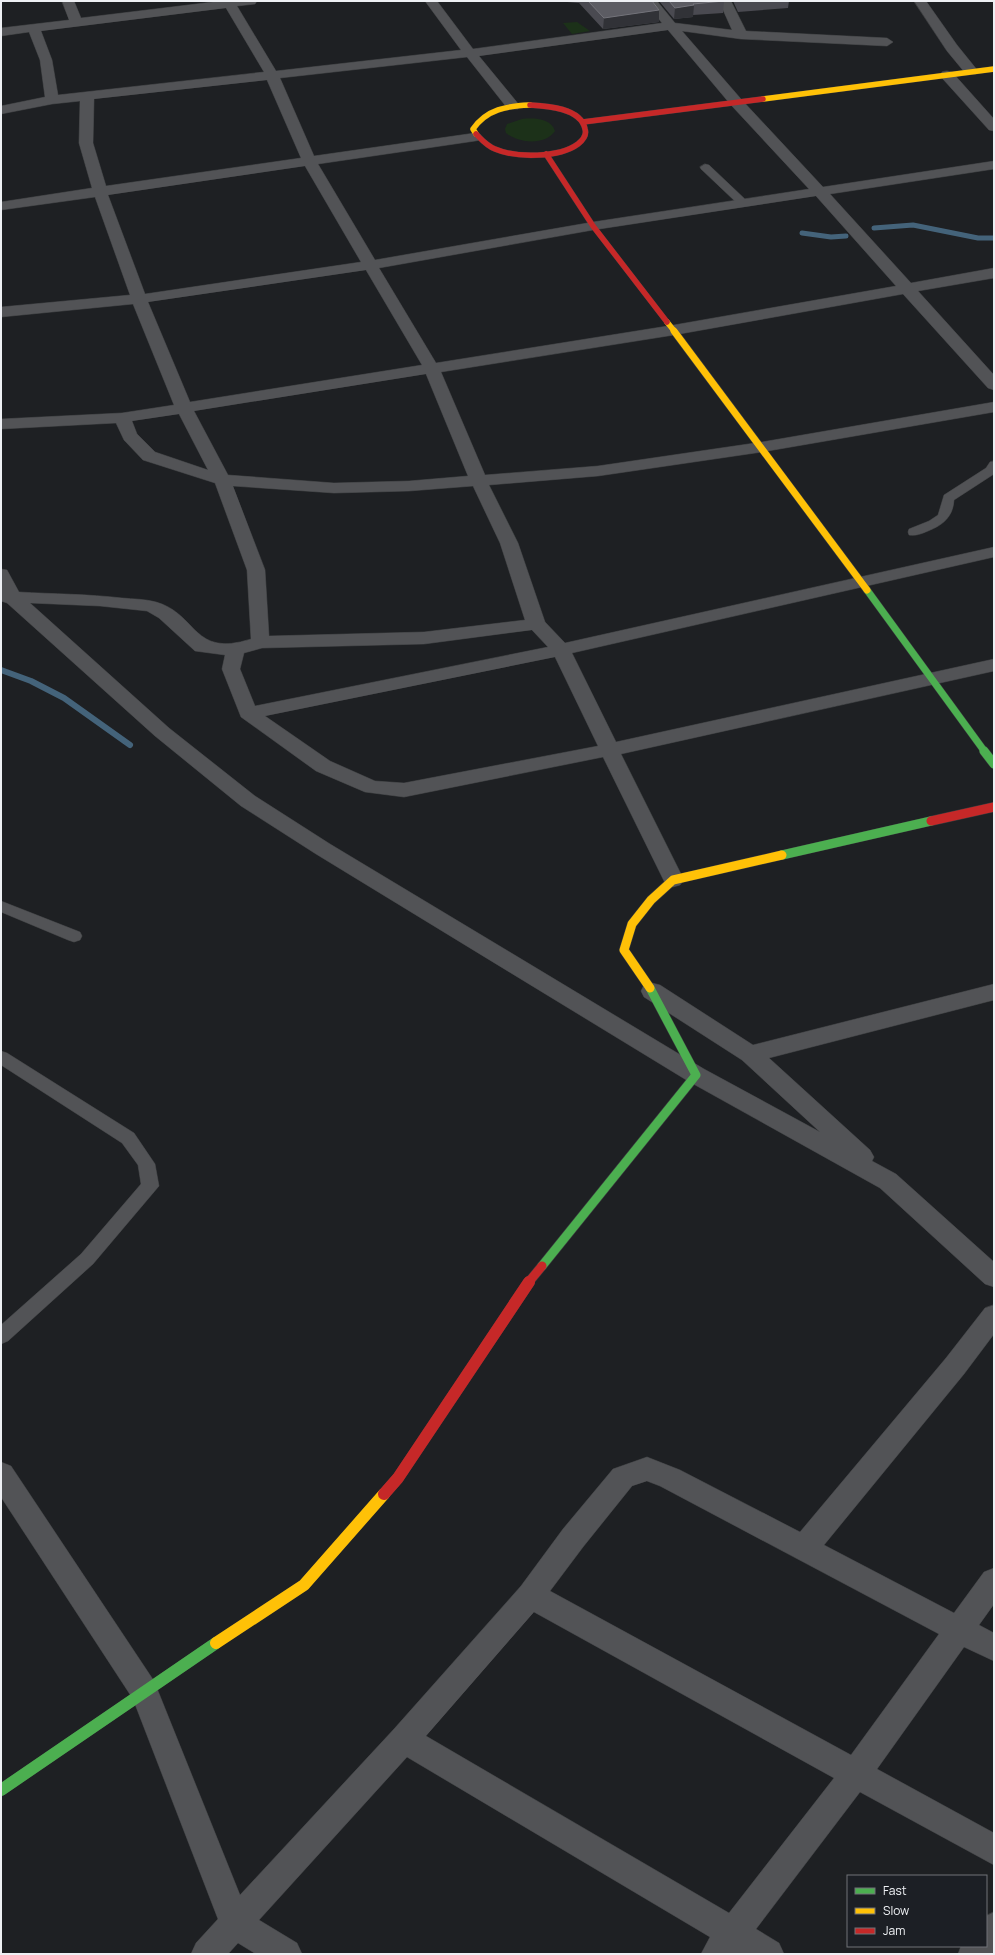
<svg xmlns="http://www.w3.org/2000/svg" width="995" height="1955" viewBox="0 0 995 1955" font-family="Manrope,sans-serif">
	<style>
		.green { fill: #1c3119 }
		.lines { fill: none; stroke-linecap: round; stroke-linejoin: round }
		.stream-far1 { stroke: #44637a; stroke-width: 5 }
		.stream { stroke: #44637a; stroke-width: 6 }
		.lane-casing { stroke: #3a3c3e; stroke-width: 1 }
		.street-casing { stroke: #3a3c3e; stroke-width: 1 }
		.fast-far2-casing { stroke: #3a3c3e; stroke-width: 8 }
		.fast-far1-casing { stroke: #3a3c3e; stroke-width: 10 }
		.fast-casing { stroke: #3a3c3e; stroke-width: 12 }
		.slow-far3-casing { stroke: #3a3c3e; stroke-width: 6 }
		.slow-far2-casing { stroke: #3a3c3e; stroke-width: 8 }
		.slow-far1-casing { stroke: #3a3c3e; stroke-width: 10 }
		.slow-casing { stroke: #3a3c3e; stroke-width: 12 }
		.jam-far2-casing { stroke: #3a3c3e; stroke-width: 6 }
		.jam-far1-casing { stroke: #3a3c3e; stroke-width: 10 }
		.jam-casing { stroke: #3a3c3e; stroke-width: 12 }
		.lane { fill: #525356; fill-rule: evenodd }
		.street { fill: #525356; fill-rule: evenodd }
		.fast-far2 { stroke: #4caf50; stroke-width: 7 }
		.fast-far1 { stroke: #4caf50; stroke-width: 9 }
		.fast { stroke: #4caf50; stroke-width: 12 }
		.slow-far3 { stroke: #ffc107; stroke-width: 5.5 }
		.slow-far2 { stroke: #ffc107; stroke-width: 7 }
		.slow-far1 { stroke: #ffc107; stroke-width: 9 }
		.slow { stroke: #ffc107; stroke-width: 12 }
		.jam-far2 { stroke: #c62828; stroke-width: 5.5 }
		.jam-far1 { stroke: #c62828; stroke-width: 9 }
		.jam { stroke: #c62828; stroke-width: 12 }
		.wall { fill: #4a4a51 }
		.shaded-wall { fill: #313237 }
		.building { fill: #5c5c63; stroke: #73737a }
	</style>
	<rect width="100%" height="100%" fill="#1e2023"/>
	<path class="green" d="M577,22L590,31L572,34L563,23Z
		M522,119C534,118 551,118 555,131C545,146 518,143 506,133L505,129L507,124Z"/>
	<g class="lines">
		<path class="stream-far1" d="M874,228L913,225L978,238H994
			M802,233L831,237L846,236"/>
		<path class="stream" d="M1,670L31,681L64,698L130,745"/>
		<defs>
			<path id="lane" d="M705,164L709,165L747,201L748,203L747,205H739L701,169L700,167Z
				M994,461V474L954,500C953,517 943,525 928,531C921,534 916,536 909,535L908,532L909,529L929,521L938,515L944,495L986,468L990,462Z
				M1,901L80,932L82,936L80,940L74,942L68,940L1,912Z
				M1,1051L7,1053L134,1133L155,1164L159,1186L93,1264L8,1341L1,1344V1325L81,1254L141,1184L138,1165L122,1143L1,1065Z"/>
			<path id="street" d="M62,1H74L81,18L221,1H257L255,4L237,6L276,71L461,50L425,1H437L473,49L662,23L644,1H657L675,23L732,30L719,1H731L746,31L887,38L893,42L887,46L741,39L682,31L741,99L823,187L994,161V169L830,194L911,283L994,268V278L918,291L994,375V390L988,388L903,294L674,335L441,372L485,475L598,466L762,442L994,402V412L762,452L598,476L489,485L518,543L545,622L565,643L994,547V557L572,653L616,742L994,659V671L621,754L684,880L680,885L673,887L666,885L603,757L404,797L365,792L316,771L241,717L222,669L225,655L195,651L159,618L147,611L100,606L30,603L169,728L255,796L330,844L704,1069L820,1132L742,1060L644,997L641,991L644,985L652,983L660,985L753,1045L994,984V1000L769,1058L870,1150L874,1157L872,1161L896,1174L994,1262V1287L985,1284L880,1188L688,1081L316,854L241,806L155,736L7,603L1,601V569L7,570L19,592C53,594 88,594 122,598C133,599 145,599 156,602C198,614 192,658 251,639L247,570L215,483L143,460L124,440L116,423L1,429V419L122,413L174,405L133,304L1,317V307L130,295L95,197L1,210V202L92,188L79,143L80,101L52,104L1,114V106L45,97L40,60L29,32L1,36V28L69,20ZM226,8L264,72L58,95L52,60L41,31ZM668,30L731,105L809,189L593,222L375,260L318,164L475,141L480,140L482,137L480,134L475,133L314,156L280,78L467,57L508,109H518L520,106L479,56ZM267,80L301,158L106,186L93,143L94,99ZM305,166L361,262L145,294L108,195ZM816,196L896,286L674,325L436,363L379,268L593,230ZM366,270L422,365L190,402L148,302ZM426,374L468,476L409,481L334,483L228,475L194,411ZM179,414L208,470L155,452L137,434L132,421ZM233,486L334,493L409,491L473,486L500,543L525,620L424,632L269,636L265,570ZM532,630L548,647L255,706L240,669L244,653L262,648L424,644ZM555,657L598,746L404,783L375,781L330,761L265,716Z
				M914,1H926L957,45L978,71L976,74H966L947,51Z
				M947,71L952,72L994,119V131L989,130L942,78L940,75L942,72Z
				M994,1305V1334L964,1374L824,1545L954,1613L984,1572L994,1568V1604L979,1625L994,1633V1661L964,1647L877,1769L994,1833V1865L860,1792L756,1929L779,1943L784,1954H701L710,1937L407,1757L259,1920L297,1943L302,1954H256L238,1943L228,1954H191L196,1943L218,1919L133,1699L1,1497V1462L11,1466L154,1681L240,1895L394,1729L521,1586L563,1529L613,1469L647,1457L680,1470L800,1532L946,1358L985,1308ZM647,1481L660,1486L939,1634L851,1755L550,1591L583,1547L632,1486ZM534,1612L834,1778L729,1913L426,1736Z
				M994,1912V1951L992,1954H958L961,1946H986V1916Z"/>
			<path id="fast-far2" d="M867,590L985,752"/>
			<path id="fast-far1" d="M984,751L994,764
				M782,855L931,821
				M542,1266L696,1075L650,988"/>
			<path id="fast" d="M1,1790L216,1643"/>
			<path id="slow-far3" d="M763,99L994,69
				M476,134L473,129C487,109 507,106 530,105
				M667,322L675,332"/>
			<path id="slow-far2" d="M674,331L867,590"/>
			<path id="slow-far1" d="M650,988L624,950L632,924L651,900L673,880L782,855"/>
			<path id="slow" d="M216,1643L304,1585L384,1494"/>
			<path id="jam-far2" d="M583,122L763,99
				M476,134C482,140 487,146 495,149C516,158 559,158 578,144C583,140 587,135 585,129C581,108 547,106 530,105
				M546,154L593,226L667,322"/>
			<path id="jam-far1" d="M931,821L994,807
				M528,1283L542,1266"/>
			<path id="jam" d="M384,1494L398,1478L529,1282"/>
		</defs>
		<use href="#lane" class="lane-casing"/>
		<use href="#street" class="street-casing"/>
		<use href="#fast-far2" class="fast-far2-casing"/>
		<use href="#fast-far1" class="fast-far1-casing"/>
		<use href="#fast" class="fast-casing"/>
		<use href="#slow-far3" class="slow-far3-casing"/>
		<use href="#slow-far2" class="slow-far2-casing"/>
		<use href="#slow-far1" class="slow-far1-casing"/>
		<use href="#slow" class="slow-casing"/>
		<use href="#jam-far2" class="jam-far2-casing"/>
		<use href="#jam-far1" class="jam-far1-casing"/>
		<use href="#jam" class="jam-casing"/>
		<use href="#lane" class="lane"/>
		<use href="#street" class="street"/>
		<use href="#fast-far2" class="fast-far2"/>
		<use href="#fast-far1" class="fast-far1"/>
		<use href="#fast" class="fast"/>
		<use href="#slow-far3" class="slow-far3"/>
		<use href="#slow-far2" class="slow-far2"/>
		<use href="#slow-far1" class="slow-far1"/>
		<use href="#slow" class="slow"/>
		<use href="#jam-far2" class="jam-far2"/>
		<use href="#jam-far1" class="jam-far1"/>
		<use href="#jam" class="jam"/>
	</g>
	<path class="wall" d="M555,1H652L659,22L603,29L579,3Z
		M659,1H724L723,13L693,15V17L674,19Z
		M733,1H789L788,8L738,12Z"/>
	<path class="shaded-wall" d="M694,5L693,17L674,19L675,8Z
		M659,10V22L603,29L604,18Z"/>
	<path class="building" d="M588,1H652L659,10L604,18Z
		M669,1H724L693,4L694,5L675,8Z"/>
	<rect width="995" height="1955" fill="none" stroke="#eef0f4" stroke-width="4"/>
	<rect x="847" y="1875" width="140" height="72" fill="#1c1f25" stroke="#707378"/>
	<rect x="855" y="1888" width="20" height="6" fill="#4caf50" stroke="#707378"/>
	<text x="883" y="1895" font-size="12" fill="#eef0f4">Fast</text>
	<rect x="855" y="1908" width="20" height="6" fill="#ffc107" stroke="#707378"/>
	<text x="883" y="1915" font-size="12" fill="#eef0f4">Slow</text>
	<rect x="855" y="1928" width="20" height="6" fill="#c62828" stroke="#707378"/>
	<text x="883" y="1935" font-size="12" fill="#eef0f4">Jam</text>
</svg>
